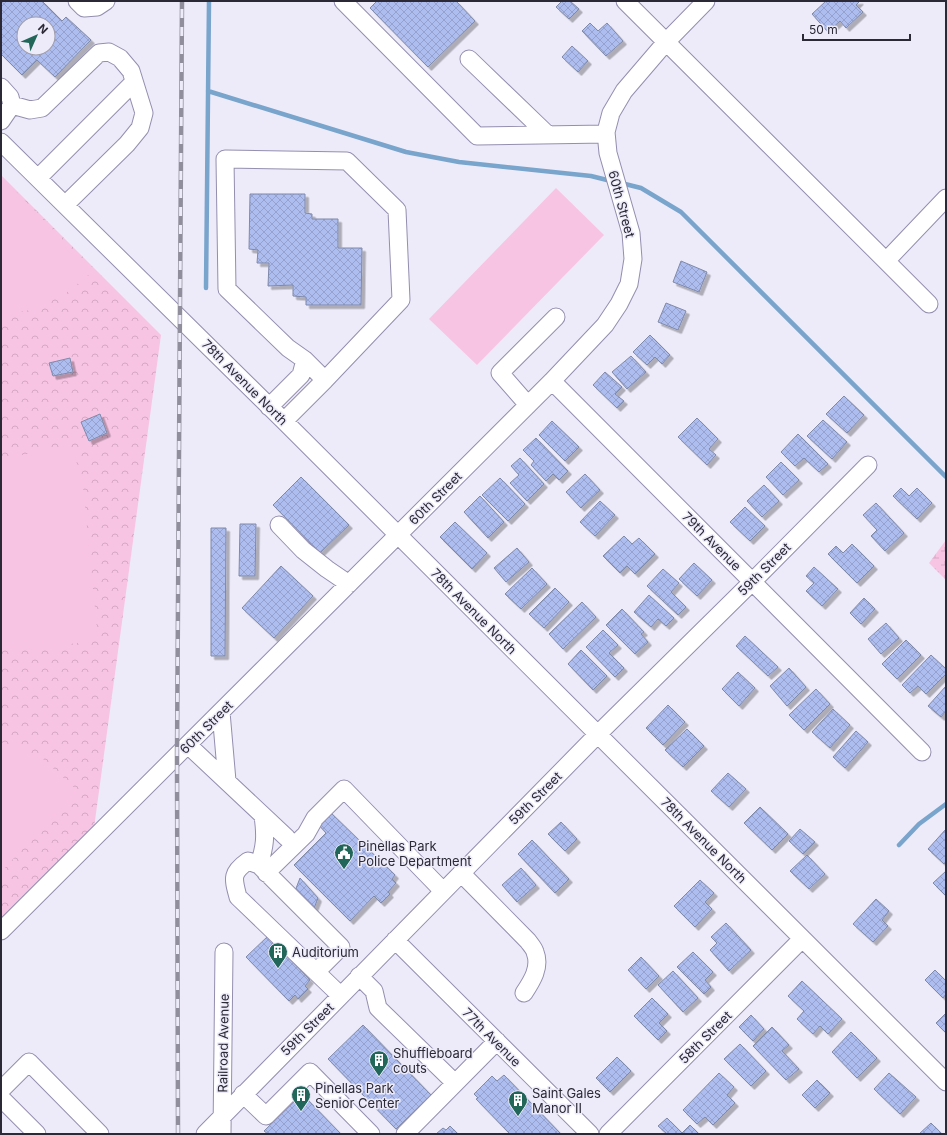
<svg xmlns="http://www.w3.org/2000/svg" width="947" height="1135" viewBox="0 0 947 1135" font-family="Inter,sans-serif">
	<style>
		.wetland { fill: url(#wetland-marsh) }
		.park { fill: url(#park-crowns) }
		.pitch { fill: #f8c4e4 }
		.lines { fill: none; stroke-linecap: round; stroke-linejoin: round }
		.stream { stroke: #79a4cc; stroke-width: 4.5 }
		.building { fill: url(#building-cross-hatch); stroke: #7f89a8; fill-rule: evenodd; filter: url(#shadow) }
		.minor-casing { stroke: #948eaf; stroke-width: 19 }
		.minor { stroke: #fff; stroke-width: 17 }
		.rail-casing { stroke: #908e9c; stroke-width: 4.5 }
		.rail { stroke: #edebf9; stroke-width: 3; stroke-dasharray: 9; stroke-linecap: butt }
		.labels { text-anchor: middle; stroke-width: 3; stroke-linejoin: round; paint-order: stroke }
		.street-label { font-size: 13px; fill: #2c2937; stroke: #edebf9 }
		.poi-label { font-size: 13px; fill: #2c2937; stroke: #edebf9; text-anchor: start }
	</style>
	<defs>
		<pattern id="wetland-marsh" width="20" height="14" patternUnits="userSpaceOnUse"><rect width="20" height="14" fill="#f8c4e4"/><path d="M1 5h8M5 5V1M11 12h8M15 12V8" fill="none" stroke="#d5a8c4"/></pattern>
		<pattern id="park-crowns" width="20" height="18" patternUnits="userSpaceOnUse"><rect width="20" height="18" fill="#f8c4e4"/><path d="M2 6a3 3 0 1 1 6 0M12 15a3 3 0 1 1 6 0" fill="none" stroke="#d5a8c4"/></pattern>
		<pattern id="building-cross-hatch" width="8" height="8" patternUnits="userSpaceOnUse"><rect width="8" height="8" fill="#adbdf0"/><path d="M0 0l8 8M0 8l8-8" fill="none" stroke="#95a2ce"/></pattern>
		<filter id="shadow"><feDropShadow dx="3.5" dy="3.5" stdDeviation="0" flood-color="#0004"/></filter>
	</defs>
	<rect width="100%" height="100%" fill="#edebf9"/>
	<path class="wetland" d="M946,540V580L929,563Z"/>
	<path class="park" d="M1,175L161,335L94,828L1,920Z"/>
	<path class="pitch" d="M1,176L93,271L69,291L36,309L1,315Z
		M556,188L604,235L477,365L429,319Z
		M53,449L66,450L76,461L82,476L98,640L42,648L1,646V459Z
		M1,742L42,758L77,790L1,872Z"/>
	<g class="lines">
		<path class="stream" d="M208,91L406,152L459,162L591,176L611,181
			M621,183L641,188L681,212L946,477
			M206,288L209,1
			M899,845L919,824L946,804"/>
	</g>
	<path class="building" d="M1,1H42L62,21L66,17L91,40L55,77L37,60L22,75L1,54ZM24,24H48V48H24Z
		M377,1H456L475,21L428,67L370,8Z
		M562,1H570L579,9L569,19L556,7Z
		M826,1H860L856,5L863,12L846,28L840,21L828,32L812,14Z
		M590,23L598,31L607,23L623,41L606,56L582,31Z
		M572,46L588,61L578,72L562,57Z
		M250,194H305V213L312,214V219H338V248H362L361,305H306V297L293,296V285L268,286L269,263H257L258,250L249,249Z
		M681,261L707,272L699,292L673,282Z
		M666,303L686,311L678,330L658,322Z
		M650,335L670,355L662,364L655,357L647,365L633,352Z
		M631,356L646,372L627,389L612,372Z
		M70,358L73,372L53,376L49,363Z
		M605,372L622,387L615,394L624,401L617,408L593,385Z
		M844,396L864,415L847,433L826,414Z
		M100,414L107,433L89,441L81,422Z
		M697,418L718,439L709,449L716,455L707,465L678,437Z
		M823,420L847,442L832,459L807,436Z
		M552,421L579,447L565,461L539,435Z
		M798,434L828,464L819,472L804,458L795,466L781,452Z
		M536,438L568,471L559,480L553,474L546,481L531,465L534,461L523,450Z
		M520,458L544,484L527,501L510,483L519,475L511,466Z
		M781,462L799,480L783,495L766,477Z
		M585,474L600,490L581,508L566,492Z
		M301,477L349,525L320,553L273,505Z
		M500,478L525,504L508,521L482,495Z
		M764,485L779,501L762,517L747,501Z
		M901,488L909,496L917,488L932,503L917,519L893,496Z
		M480,496L504,522L488,538L464,512Z
		M600,501L615,515L595,536L580,522Z
		M876,503L904,533L885,551L871,536L877,530L863,515Z
		M745,507L765,526L750,541L730,522Z
		M455,522L487,553L472,569L440,537Z
		M240,524H256L255,576H239Z
		M211,528H226L225,656H211Z
		M624,536L632,544L639,538L655,554L635,574L627,566L620,573L603,556Z
		M852,544L874,566L857,583L828,554L836,546L843,553Z
		M517,548L529,562L506,582L494,568Z
		M694,563L712,580L697,596L679,579Z
		M281,566L313,596L274,638L242,608Z
		M814,567L838,589L822,606L806,591L814,583L806,576Z
		M532,568L547,584L521,609L505,594Z
		M663,569L679,583L671,592L686,607L678,615L647,586Z
		M555,588L569,602L544,628L529,614Z
		M649,595L674,618L666,626L658,619L651,627L634,612Z
		M864,598L875,609L861,624L850,613Z
		M582,602L596,617L563,649L549,634Z
		M622,609L644,632L641,634L648,642L635,654L606,625Z
		M886,623L899,638L881,654L868,639Z
		M603,630L618,645L609,653L624,668L615,677L586,647Z
		M745,636L778,667L768,676L736,646Z
		M906,640L921,655L897,679L882,664Z
		M581,650L607,676L593,690L568,664Z
		M931,655L946,669V674L926,694L918,686L910,693L902,685Z
		M789,668L806,687L787,706L770,686Z
		M738,672L755,688L739,706L722,689Z
		M946,686V711L941,717L928,706Z
		M816,689L830,704L804,730L789,715Z
		M668,705L685,722L663,745L646,728Z
		M833,709L850,725L830,748L812,732Z
		M687,729L704,746L683,767L665,750Z
		M856,731L868,742L845,768L833,757Z
		M728,773L746,789L729,807L711,791Z
		M760,807L788,834L772,850L744,823Z
		M329,811L395,875L392,879L396,883L388,892L390,894L381,903L374,896L350,921L294,865L326,833L317,823Z
		M561,822L577,839L565,851L548,834Z
		M800,829L815,842L803,854L789,841Z
		M946,829V861L944,864L928,849Z
		M532,840L569,879L555,893L518,854Z
		M807,855L825,874L809,889L790,871Z
		M521,868L536,885L517,902L502,885Z
		M946,871V896L933,883Z
		M300,878L318,898L313,911L295,891Z
		M700,880L714,893L705,902L712,909L695,927L674,906Z
		M876,899L889,911L882,920L888,926L873,942L853,924Z
		M726,923L751,950L729,971L710,950L717,943L711,937Z
		M268,936L310,980L305,986L308,989L298,999L295,995L289,1001L246,957Z
		M693,952L713,972L705,980L711,987L704,994L677,967Z
		M641,957L659,976L646,989L628,970Z
		M935,970L946,981V994L943,998L925,980Z
		M673,971L698,998L683,1012L658,985Z
		M802,981L842,1019L828,1034L820,1026L813,1034L797,1019L804,1011L788,996Z
		M652,998L668,1014L659,1023L667,1031L658,1040L634,1016Z
		M946,1013V1033L936,1023Z
		M751,1015L764,1029L753,1041L739,1027Z
		M363,1025L431,1095L396,1129L328,1059Z
		M772,1027L789,1045L782,1051L799,1069L786,1080L753,1046Z
		M851,1032L877,1058L857,1078L832,1052Z
		M740,1044L766,1071L751,1086L724,1059Z
		M617,1057L631,1071L610,1092L596,1078Z
		M719,1073L734,1087L727,1095L735,1103L713,1125L705,1117L697,1124L683,1110Z
		M889,1073L916,1097L900,1114L874,1089Z
		M504,1075L561,1134H510L476,1099L478,1098L474,1094L492,1076L497,1081Z
		M817,1080L830,1093L815,1108L802,1095Z
		M302,1094L341,1134H268L264,1131Z
		M667,1118L682,1133L690,1125L699,1134H667L658,1126Z
		M931,1123L942,1134H919Z
		M450,1126L458,1134H436L443,1128L446,1130Z"/>
	<g class="lines">
		<defs>
			<path id="minor" d="M77,1L84,8L97,7L106,1
				M343,1L477,136L606,134
				M625,1L886,261L946,198
				M469,59L548,135
				M1,87L10,97L12,105L1,121
				M12,105L30,110L42,108L99,53L109,52L120,58L131,71L144,113L140,128L127,144L65,205
				M1,142L284,421L946,1082
				M38,178L134,82
				M886,261L929,304
				M552,381L922,752
				M528,405L500,373L556,317
				M269,407L301,375L305,360
				M284,421L325,380L305,360L288,348L227,289L225,159L347,161L397,210L401,300L325,380
				M279,525L303,550L327,569L349,584
				M221,712L227,781
				M188,745L287,838
				M259,865C265,846 266,837 263,816
				M266,873L306,834L315,818L344,789L443,891
				M461,873L528,941C530,944 534,948 535,952C541,967 532,981 524,993
				M1,931L552,381L605,325L619,304L629,284L633,259L631,233L608,153L606,132L611,113L624,91L666,42L706,1
				M395,940L590,1134
				M316,972L341,947L259,865L248,861C231,873 233,878 238,897L340,995
				M359,976L374,991L378,1008L455,1083
				M1,1090L29,1062L100,1134
				M243,1094L266,1116L310,1072L371,1134
				M1,1098L37,1134
				M205,1134L598,734L753,581L868,465
				M222,1134L224,952
				M405,1134L497,1041
				M608,1134L802,939"/>
		</defs>
		<use href="#minor" class="minor-casing"/>
		<use href="#minor" class="minor"/>
		<defs>
			<path id="rail" d="M178,1134L177,755L182,1"/>
		</defs>
		<use href="#rail" class="rail-casing"/>
		<use href="#rail" class="rail"/>
	</g>
	<defs>
		<symbol id="civic-pin" viewBox="-11 -11 22 30"><path d="M0 17L-7.5 6A9.5 9.5 0 1 1 7.5 6Z" fill="#216659" stroke="#edebf9"/><path d="M-.6-6.5H3V-4.5H.6V-3L4-1V1h2V6H-6V1h2V-1L-.6-3ZM-1.2 2.5V6h2.4V2.5Z" fill="#fff"/></symbol>
		<symbol id="building-pin" viewBox="-11 -11 22 30"><path d="M0 17L-7.5 6A9.5 9.5 0 1 1 7.5 6Z" fill="#216659" stroke="#edebf9"/><path d="M-4-6H4V6H1V3H-1V6H-4ZM-2.5-4.3h1.7v1.8h-1.7ZM.8-4.3h1.7v1.8H.8ZM-2.5-1h1.7V.8h-1.7ZM.8-1h1.7V.8H.8Z" fill="#fff"/></symbol>
	</defs>
	<g fill-rule="evenodd">
		<use href="#civic-pin" x="333" y="842" width="22" height="30"/>
		<use href="#building-pin" x="267" y="941" width="22" height="30"/>
		<use href="#building-pin" x="368" y="1049" width="22" height="30"/>
		<use href="#building-pin" x="290" y="1084" width="22" height="30"/>
		<use href="#building-pin" x="507" y="1089" width="22" height="30"/>
	</g>
	<g class="labels">
		<g class="street-label">
			<text transform="translate(622 204) rotate(75)" y="5">60th Street</text>
			<text transform="translate(245 382) rotate(45)" y="5">78th Avenue North</text>
			<text transform="translate(435 498) rotate(-45)" y="5">60th Street</text>
			<text transform="translate(712 541) rotate(45)" y="5">79th Avenue</text>
			<text transform="translate(764 569) rotate(-45)" y="5">59th Street</text>
			<text transform="translate(474 611) rotate(45)" y="5">78th Avenue North</text>
			<text transform="translate(206 727) rotate(-45)" y="5">60th Street</text>
			<text transform="translate(535 798) rotate(-45)" y="5">59th Street</text>
			<text transform="translate(704 840) rotate(45)" y="5">78th Avenue North</text>
			<text transform="translate(307 1029) rotate(-45)" y="5">59th Street</text>
			<text transform="translate(492 1037) rotate(45)" y="5">77th Avenue</text>
			<text transform="translate(705 1037) rotate(-45)" y="5">58th Street</text>
			<text transform="translate(223 1043) rotate(-89)" y="5">Railroad Avenue</text>
		</g>
		<g class="poi-label">
			<text x="358" y="851">Pinellas Park<tspan x="358" dy="15">Police Department</tspan></text>
			<text x="292" y="957">Auditorium</text>
			<text x="393" y="1058">Shuffleboard<tspan x="393" dy="15">couts</tspan></text>
			<text x="315" y="1093">Pinellas Park<tspan x="315" dy="15">Senior Center</tspan></text>
			<text x="532" y="1098">Saint Gales<tspan x="532" dy="15">Manor II</tspan></text>
		</g>
	</g>
	<rect width="947" height="1135" fill="none" stroke="#2c2937" stroke-width="4"/>
	<g transform="translate(36 36) rotate(45)"><circle r="19" fill="#edebf9" stroke="#a09dab"/>
	<path d="M0-3L7 15L0 10L-7 15Z" fill="#216659"/>
	<text y="-6" font-size="11" font-weight="bold" text-anchor="middle" fill="#2c2937">N</text>
	</g>
	<path d="M803 34v6h107v-6" fill="none" stroke="#2c2937" stroke-width="2"/>
	<text x="809" y="34" font-size="12" fill="#2c2937" stroke="#edebf9" stroke-width="3" paint-order="stroke">50 m</text>
</svg>
